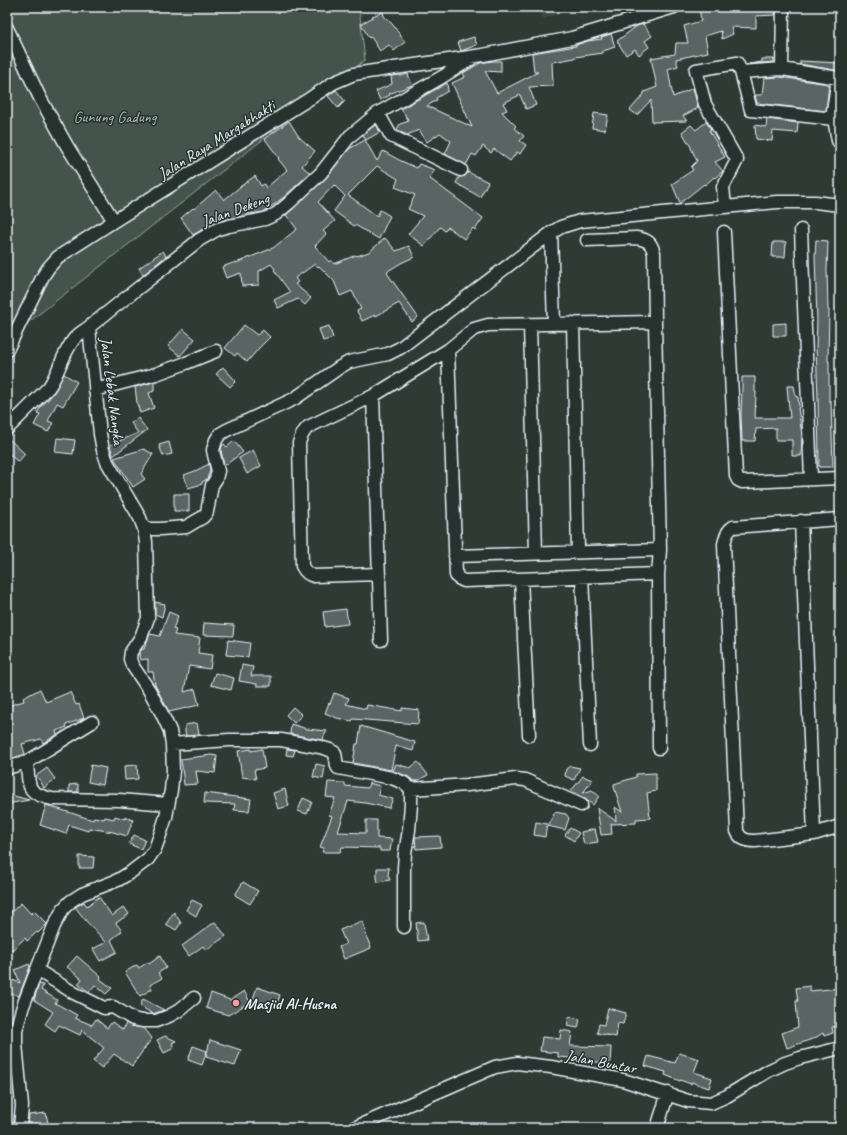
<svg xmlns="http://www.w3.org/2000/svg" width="847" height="1135" viewBox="0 0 847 1135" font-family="Caveat,sans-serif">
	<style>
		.built { fill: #3b4843 }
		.green { fill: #45524e; stroke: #96a2a3 }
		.building { fill: #596563; stroke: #e8f1f8 }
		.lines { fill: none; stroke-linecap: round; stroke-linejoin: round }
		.minor-casing { stroke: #e8f1f8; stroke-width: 15 }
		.minor { stroke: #26332d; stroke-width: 12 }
		.poi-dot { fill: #ff9aa2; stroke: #26332d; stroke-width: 1.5 }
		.labels { text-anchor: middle; stroke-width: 3; stroke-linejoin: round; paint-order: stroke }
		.park-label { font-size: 16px; fill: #afb9bc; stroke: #26332d }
		.street-label { font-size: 16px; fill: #e8f1f8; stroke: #26332d }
		.poi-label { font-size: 16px; font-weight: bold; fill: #e8f1f8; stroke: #26332d; text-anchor: start }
	</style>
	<rect width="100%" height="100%" fill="#2e3b35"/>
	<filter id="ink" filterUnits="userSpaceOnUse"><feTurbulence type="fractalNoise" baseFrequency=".025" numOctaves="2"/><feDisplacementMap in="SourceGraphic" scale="8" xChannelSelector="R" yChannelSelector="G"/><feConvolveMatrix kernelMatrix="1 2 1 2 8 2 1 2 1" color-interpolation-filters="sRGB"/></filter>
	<g filter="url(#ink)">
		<path class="built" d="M539,7H579L543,19Z"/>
		<path class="green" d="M7,7H359L365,60L7,339Z"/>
		<path class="building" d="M699,7H776L775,15L756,16V28L731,27L733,34L722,39L721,31L705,36L708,52L676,59L678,66L668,69L673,97L693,88L698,108L683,116L687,121L652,122L651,100L637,115L630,110L644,94V92L657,87L651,58L675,54L676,43H688L684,26L701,21Z
			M383,12L384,16L393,25L405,42L394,51L389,45L380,51L371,37L369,38L361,24L373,17L372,16Z
			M643,24L652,36L645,41L649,47L639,55L635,49L626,55L617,41L637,26Z
			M611,34L615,47L603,51V53L575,57V58L552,62L553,86L529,87L536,105L526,109L520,95L503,103L507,110L502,112L516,126L514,128L524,136L520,141L526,145L520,154L517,152L510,161L494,149L491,153L483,146L476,156L472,154L466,165L445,154L451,141L440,133L427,142L419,130L407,135L398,131L397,129L400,124L409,121L401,109L447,83L448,91L436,98L437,100L427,106L472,127L452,83L465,77L463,73L480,63L493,61H501V72L485,71L497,93L538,72H534L532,53L576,46V45L588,41L602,39L601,37Z
			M474,37L477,45L461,51L458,42Z
			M762,59H774V62L749,64L762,62Z
			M800,61L840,63V71L800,64Z
			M408,74L412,85L389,94L390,95L380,100L376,91L392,84L391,76L400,75V76Z
			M779,77L829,84L826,111L757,103L755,95H762L764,78Z
			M336,90L345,101L338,108L328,96Z
			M594,113L608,115L605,130L592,128Z
			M767,119L798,123L797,133L773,131L772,141L756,139L755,125L766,127Z
			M289,121L299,137L315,151L302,166L310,173L284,197L268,209L263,212L250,214L249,213L247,215L216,222L193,235L181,218L193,208L194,209L216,190L224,200L241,186L255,176L261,186L264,184L266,188L287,170L278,159L279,158L265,139Z
			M706,122L711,129L709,130L725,157L715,162L723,171L715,178L714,177L705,185L704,184L680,203L672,184L693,170L691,167L697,161L691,148V147L682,132L691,125L696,130Z
			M376,124L380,132L366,140L363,135Z
			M365,140L377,161L383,151L399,160L417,168L419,164L435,170L429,178L483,218L475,230L473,228L464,239L448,227L445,231L440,227L424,246L408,234L423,216L408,209L415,195L395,187L398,179L377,166L348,195L377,216L380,210L390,216L379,239L355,225L354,226L334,211L345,196L334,185L318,202L335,221L323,231L326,234L315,246L329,262L331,260L334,264L356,255L357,256L369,252L385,238L396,251L409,246L414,257L401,263L388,271V272L387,273L418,317L412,322L399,303L376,316L375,315L362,321L357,311L361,309L352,291L340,296L334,281L319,266L318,267L315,264L295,278L298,282L295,284L311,298L305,305L298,299L278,308L274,300L290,292L274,270L275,269L271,264L259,271V285L242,286L241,273L226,278L222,267L236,262V263L273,248L297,229L286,215L326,178L349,149Z
			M468,172L488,182L480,197L456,183L459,177L465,176Z
			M816,240L828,241L827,269L828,310H829L828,361H829V401H831L833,467H819L818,399L816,346L817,321L815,256Z
			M773,242H786L785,257H772Z
			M163,251L166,256L143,275L139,268Z
			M786,323V336H773V324Z
			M244,325L257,335L263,330L270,337L259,348L247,362L237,353L235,356L225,348Z
			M329,326L333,338L323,341L319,329Z
			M183,329L195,339L180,356L168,346Z
			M223,367L236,381L230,387L216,374Z
			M64,374L77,382L63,406L57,403L48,421L53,423L48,432L34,425L40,414L37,413L41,406L47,401L55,391Z
			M742,377H755V392H756L755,418H790L787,386H794L796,397H798L799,408H798L802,435L801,456H792V440H776V428L756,429L755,441H742L741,414L742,390Z
			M154,382V391L149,393L154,408L140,413L137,403L135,387Z
			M138,418L147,430L113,456L110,445L138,433L131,423Z
			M7,437L25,454L18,462L7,452Z
			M57,438L75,440L73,454L55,452Z
			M234,441L243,452L224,466L221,450L222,446L224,444L227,447Z
			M169,442L172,454L163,456L159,445Z
			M144,449L153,454L141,474L145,479L133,487L114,458Z
			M253,450L261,466L247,474L239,458Z
			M209,464L210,471L207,479L202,482V484L188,488L184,475L195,471Z
			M174,494H189V511H174Z
			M155,602L165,604L162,617L155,614Z
			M346,609L348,624L325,627L323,612Z
			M169,612L178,616L173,629L176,630L174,635L200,638L198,653L212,655L210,669L189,666L184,692L195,689L199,705L169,712L155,685L153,672H148V659L140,660L139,654L142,649H144L150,634L160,636Z
			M204,623L234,625L233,636L203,635Z
			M228,640L250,643L248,657L226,655Z
			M242,665L253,667L251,676H271V686H257V684L239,681Z
			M215,673L234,678L231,690L211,685Z
			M40,689L46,702L70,692L76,705L79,704L84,718L66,725L67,727L56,731L57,735L43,743L41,739L22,744L25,754L13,758V757L7,760V706L24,701L23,698Z
			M334,693L349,698L346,704L366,709L367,705L402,711V708L419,710L418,724L353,719L352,721L337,718L325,713L329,703L330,704Z
			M293,707L302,715L294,723L286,715Z
			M197,723L199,735L186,736L185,732V725Z
			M291,724L307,729L327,731L324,736L323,740L290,734Z
			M361,726L415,742L413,751L396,746L391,770L353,763L356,744H358Z
			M251,749V751L262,749L265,768L254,770L256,779L242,777L238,751Z
			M287,749L295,750L293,756L286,755Z
			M211,755L217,756L215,773L196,771L198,784L184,785L181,759Z
			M418,762L428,775L417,781H414L407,776L393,771L396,764L410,768Z
			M316,764L325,766L323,779L313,777Z
			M91,765L106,768L103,785L88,782Z
			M137,765L138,779L125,780L124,766Z
			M570,766L580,768L574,780L565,776L566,769Z
			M47,768L55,779L44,788L41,782L36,776Z
			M656,773V791L647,793L650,818L636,819V823L611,824L612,834L601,835L597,808L616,821L615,807L622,812L614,787V784L636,777V774Z
			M583,776L592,780L583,793L592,790L599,796L593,805L584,798L571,791Z
			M328,782L345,783V786L368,788L369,783L380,786L378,795L393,799L389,808L365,803L348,801L338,832L366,833V820H377V838L392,839L390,851H380V848L342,847L340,852H322L324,848L320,847L332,816L329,815L335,798L326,797Z
			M78,784V792H69V785Z
			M285,789L289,806L278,809L273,793Z
			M205,793L251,799L249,811L234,810L235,804L204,803Z
			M7,794L29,800L7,804Z
			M303,798L312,802L307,814L298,811Z
			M46,805L93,820L94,817L104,819L105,817L114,819L115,816L125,819V817L133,820L127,836L113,832L89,828L88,831L69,825L66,834L40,825Z
			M555,812L566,814L569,818L565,830L548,826Z
			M536,822L547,824L545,837L534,835Z
			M570,828L579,833L574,841L565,835Z
			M595,829L598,842L584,844L581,832Z
			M134,835L145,840L141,849L129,844Z
			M440,836L441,847L416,849L415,837Z
			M79,856L94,857L93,868H79Z
			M377,868H389L388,875L390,880L378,882L377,878Z
			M243,882L258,891L250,904L235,895Z
			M99,897L112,916L124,907L129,914L116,923L122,931L111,940L117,952L100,961L93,949L106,942L87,922L75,907L84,902L87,906Z
			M192,900L202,905L196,916L186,910Z
			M21,903L31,914L34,911L47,924L38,933L37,932L27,941L25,938L12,950L7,944V916Z
			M174,912L181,923L176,930L166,924Z
			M362,921L366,932L365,933L371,948L344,959L339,947L346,944L340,930Z
			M215,922L226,936L206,950L203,946L189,956L182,946Z
			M424,922L427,940L418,941L416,923Z
			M77,956L101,977L100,979L112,988L106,994L95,985L89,992L78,984L82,979L67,967Z
			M160,956L166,968L158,973L162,978L150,985L152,989L140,996L125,972L137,965L139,968L148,962L149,964Z
			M29,964L30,967L19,996L7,991V978L20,983L15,970Z
			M39,984L43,985L41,990L57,1000L55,1003L77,1015L75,1018L92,1025L96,1019L107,1028L112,1022L123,1030L126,1023L131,1026L144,1028L152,1038L132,1066L114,1054L102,1068L93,1061L104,1048L82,1030L80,1035L59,1025L55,1031L45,1024L53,1012L34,1000Z
			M810,986V991L840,988V1026L832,1027L833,1033L824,1036L823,1033L815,1038L787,1048L782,1033L798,1027L796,1001H798L796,988Z
			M257,987L280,995L276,1007L253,999Z
			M244,991L250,1002L228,1015L206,1008L211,993L230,1000Z
			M143,999L164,1010L153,1014L140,1006Z
			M608,1008L626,1013L623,1024L618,1023L616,1037L597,1033L599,1024L604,1025Z
			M569,1017L580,1019L578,1028L567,1026Z
			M561,1030L572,1032L570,1046L611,1047L610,1063L583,1061V1059L558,1057V1053L540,1051L542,1037L560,1039Z
			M165,1036L176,1041L172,1043L174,1048L164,1053L157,1040Z
			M210,1040L241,1050L235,1066L206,1057Z
			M193,1046L207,1051L202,1065L188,1060Z
			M679,1053L699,1059L694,1072L712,1078L709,1088L691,1082V1084L680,1080V1081L665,1075L666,1072L645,1066L648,1056L675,1063Z
			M46,1113L49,1128H38L37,1123L28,1125L29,1115Z"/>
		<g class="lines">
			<defs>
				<path id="minor" d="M783,7L782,69L838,78L833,111L840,115
					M7,28L40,98L67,146L114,221
					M782,69L741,72L751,110L834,119
					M378,113L391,136L461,170
					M833,113L838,141L840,142
					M725,207L723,187L737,160L705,104L696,70L737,63L741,72
					M801,230L811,479
					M724,232L736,476L738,480L742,482L840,478
					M551,233L554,324
					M587,240L636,238C648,240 651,242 654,253L655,322
					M573,323L578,552
					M530,324L536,553
					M7,350L43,276L49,267L58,257L114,221L309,99L333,83L354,74L483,55L572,38L674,7
					M448,350L456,575L458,578L464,581C529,579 593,576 658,574
					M95,390L156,374L186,363L216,351
					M373,396L381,640
					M7,429L49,387C59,372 63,353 74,339C78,334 84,331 89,327L199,240L218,229L229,226L265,219L276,214L289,203L321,173L350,136L378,113L442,77L471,59
					M840,519L733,527C727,531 726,536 724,544L737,831C740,839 746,841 755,841L814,834L840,826
					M801,521L814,834
					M144,529H160L186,527L203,517L207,512L212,485L216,479L218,471L214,455L213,450L216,440L220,434L227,430L294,399L340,367L349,362L388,354L400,348L551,233L561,227L580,221L777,202H815L840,205
					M455,556L660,550
					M379,574L314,576C308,575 305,572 302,566L299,443C301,436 303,432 308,427L373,396L448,350L474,329L488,325L655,322L660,550L658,574L659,748
					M582,576L590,745
					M521,579L529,735
					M172,744L229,740H281L320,747L330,750L335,753L337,766L338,768L392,778L404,783L411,789L467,785L516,779L525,780L581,805
					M27,762C29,787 26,793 52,799L119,800L168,804
					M7,768L27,762L92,722
					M404,927V868L405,853L409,830L411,804V789
					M37,970L74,993L104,1008L113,1007L133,1019L142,1021H156L169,1016L178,1011L194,998
					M20,1128L22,1106L16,1044V1030L23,1006L41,959L54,926L63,909L71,901L82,894L118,880L131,872L148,859L155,849L160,835L166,817L171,790L173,771L172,744L170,731L162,714L149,690L132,665L130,659L131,652L141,637L148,618L146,542L144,529L140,518L107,462L103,450L100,434L89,327
					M354,1128L495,1067L517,1063L551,1067L623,1080L688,1101L711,1103L727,1096L768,1071L785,1063L800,1058L840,1048
					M657,1128L668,1093"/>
			</defs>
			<use href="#minor" class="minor-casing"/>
			<use href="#minor" class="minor"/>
		</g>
	</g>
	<circle class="poi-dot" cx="236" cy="1003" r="4"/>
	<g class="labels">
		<g class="park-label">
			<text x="115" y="122">Gunung Gadung</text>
		</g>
		<g class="street-label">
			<text transform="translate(216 139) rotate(-32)" y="6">Jalan Raya Margabhakti</text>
			<text transform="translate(235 209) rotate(-20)" y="6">Jalan Dekeng</text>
			<text transform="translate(113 391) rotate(83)" y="6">Jalan Lebak Nangka</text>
			<text transform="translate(601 1061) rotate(11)" y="6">Jalan Buntar</text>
		</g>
		<g class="poi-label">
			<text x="244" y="1009">Masjid Al-Husna</text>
		</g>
	</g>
	<rect width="847" height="1135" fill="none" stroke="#26332d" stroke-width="24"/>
	<rect x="12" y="12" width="823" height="1111" fill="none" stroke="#e8f1f8" stroke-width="1.5" filter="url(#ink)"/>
</svg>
